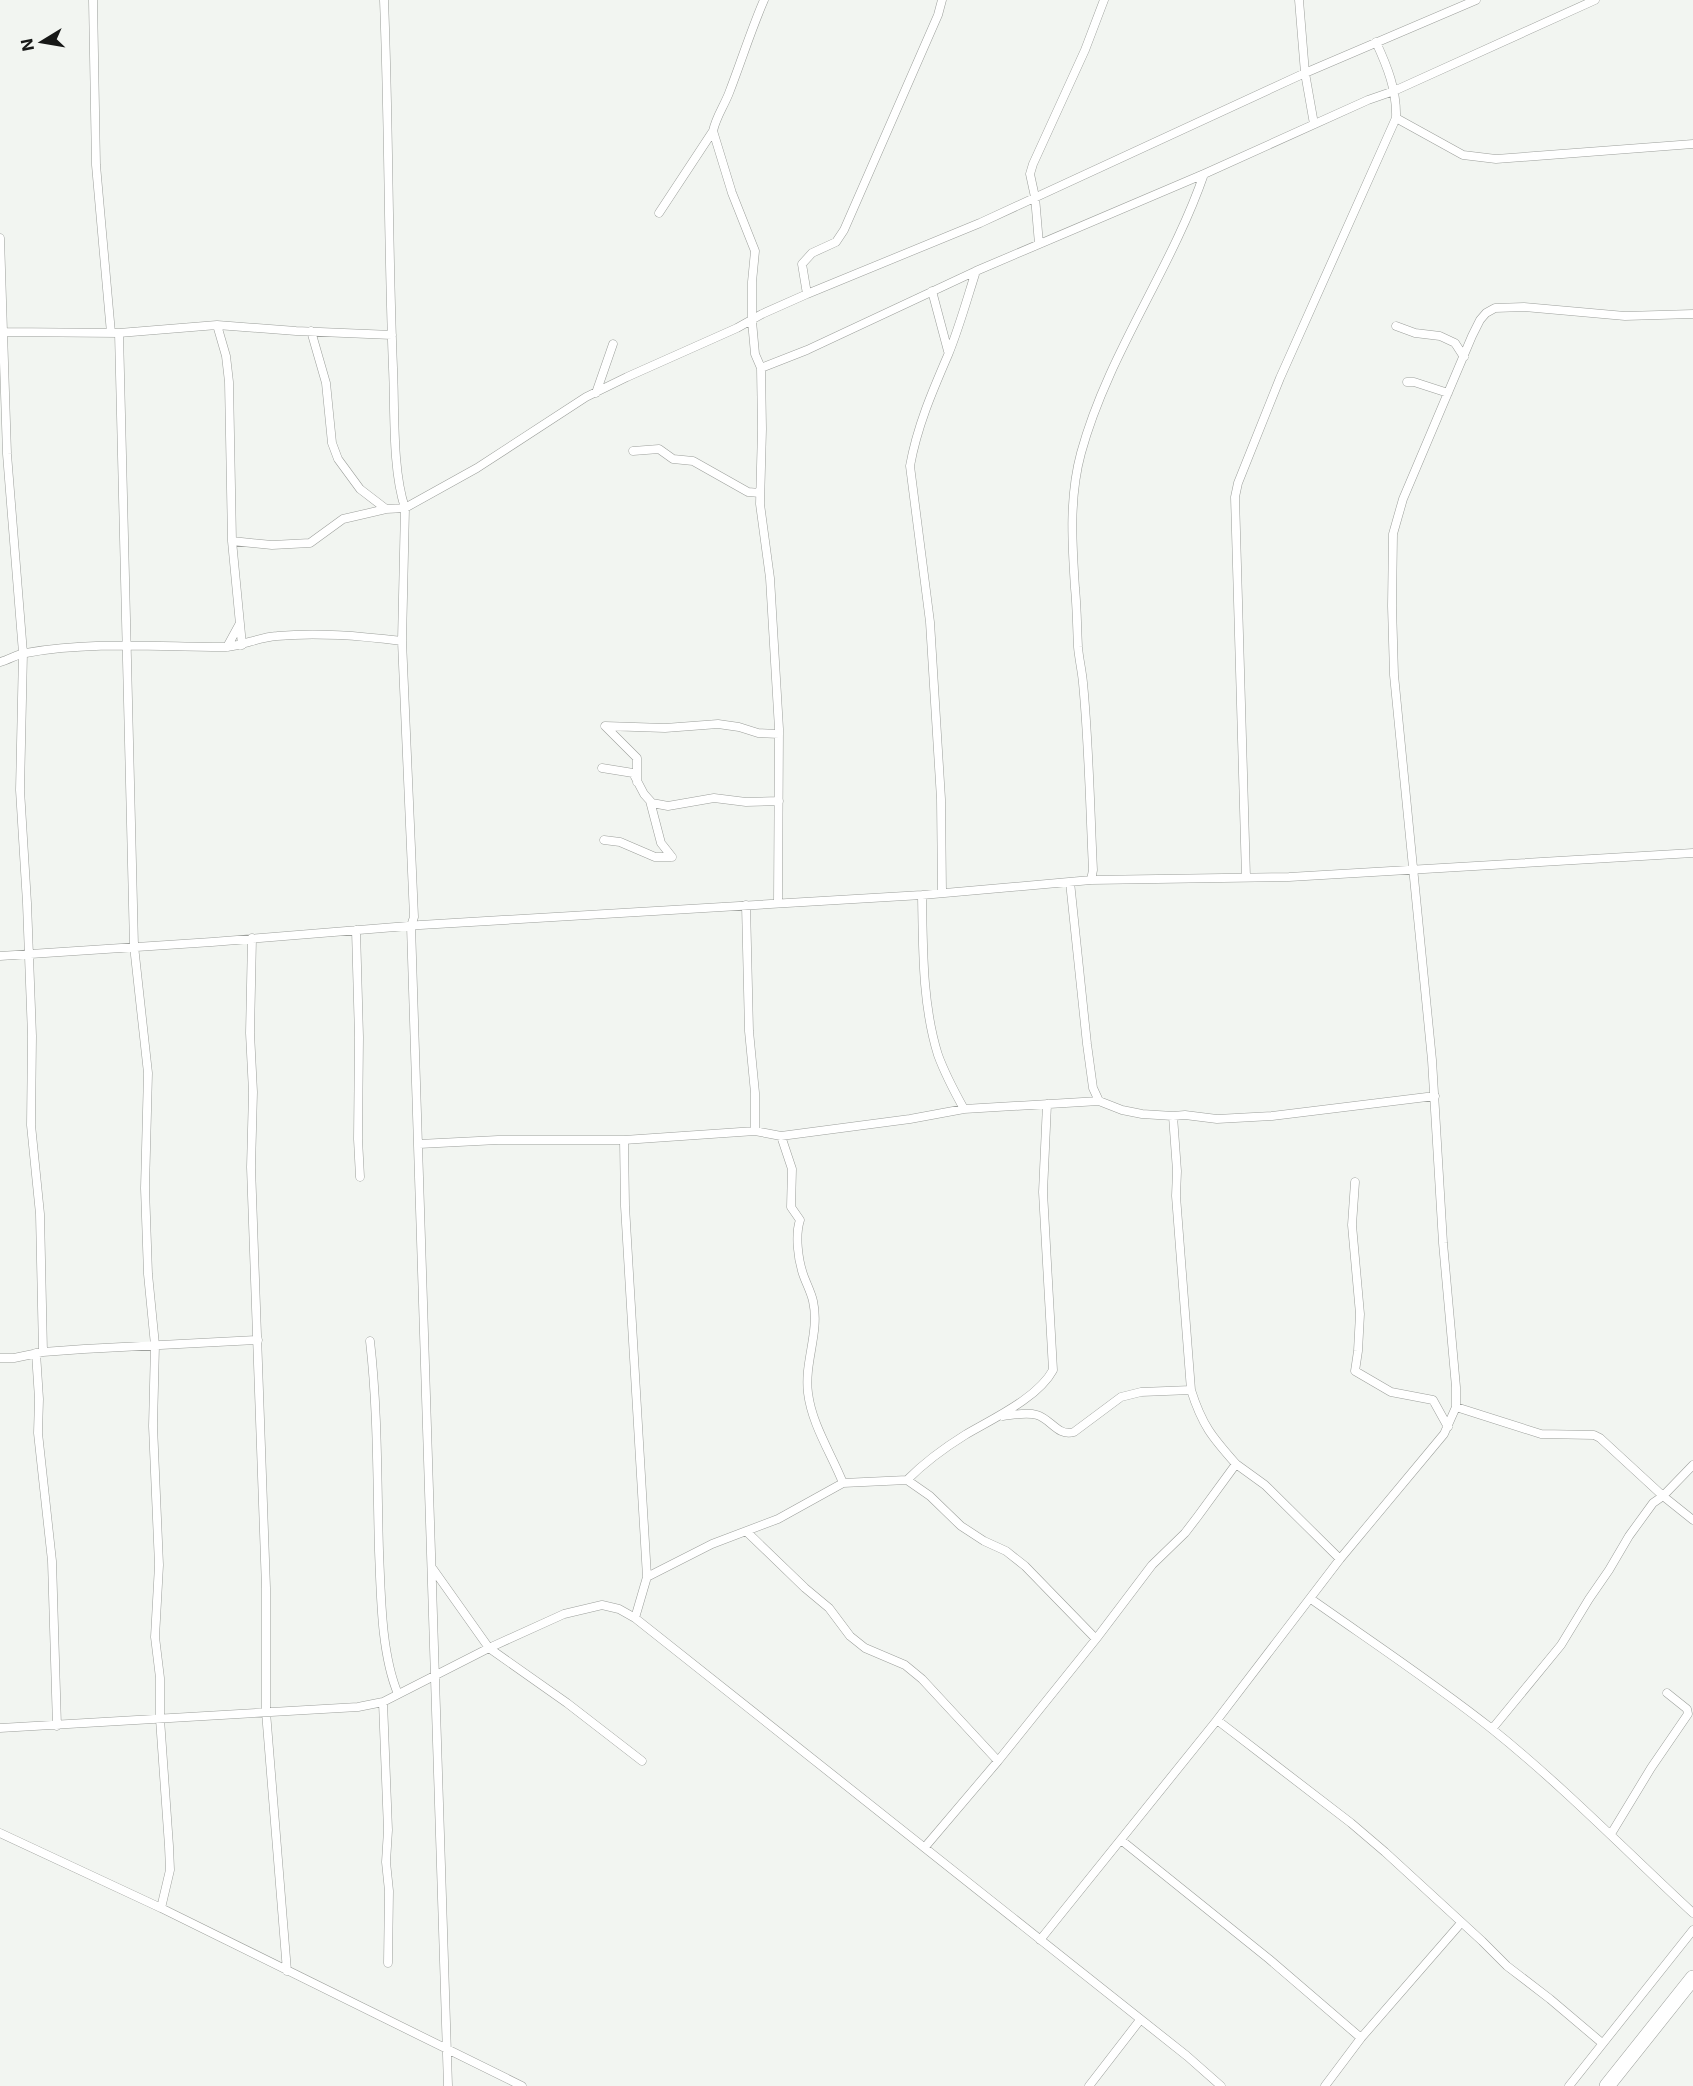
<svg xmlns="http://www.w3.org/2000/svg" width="1693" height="2086" viewBox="0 0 1693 2086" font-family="Inter,sans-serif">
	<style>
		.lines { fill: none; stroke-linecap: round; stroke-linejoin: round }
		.street-casing { stroke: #9c9f9b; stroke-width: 9 }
		.highway-casing { stroke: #9c9f9b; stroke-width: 16 }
		.street { stroke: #fff; stroke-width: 8 }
		.highway { stroke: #fff; stroke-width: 15 }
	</style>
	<rect width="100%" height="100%" fill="#f2f5f1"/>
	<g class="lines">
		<defs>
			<path id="street" d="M93,0L96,165L111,333
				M384,0C389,123 388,245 393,368C395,410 392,469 405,508L402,641L414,917L411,926L448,2086
				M1299,0L1305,73L1314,124
				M1396,118L1463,155L1496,159L1693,144
				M659,213L713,131
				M0,238L3,332L119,333L217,325
				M1039,244L1035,197L1030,174L1033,164L1085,50L1104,0
				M932,291L948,351
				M807,294L802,264L812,253L836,242L844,230L938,15L942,0
				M1396,326L1415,333L1440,336L1455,343L1464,357
				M311,331L326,383L332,443L338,459L360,489L386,509
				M0,332H3L7,454L23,653L20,790L27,903L32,1036L31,1125L40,1214L43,1352
				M119,333L134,946L148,1073L145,1188L148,1274L155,1345L153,1426L159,1565L155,1637L160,1678V1719L169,1846L170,1870L161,1908
				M761,368L755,354L752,321V282L755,251L732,193L713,131C716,117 724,106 729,93C741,62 751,30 764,0
				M1407,382H1414L1448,393
				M596,393L613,344
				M633,451L659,449L673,459L693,461L748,492L760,493
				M232,541L272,545L310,543L343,519L386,509L405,508L477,468L586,397L627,377L737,328L762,314L807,294L980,223L1305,73L1476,0
				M242,645L232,541L229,382L226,356L217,325L296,331L392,335
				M227,647L239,625
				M0,662C9,660 17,654 26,653C92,641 160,647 227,647C244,645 260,637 277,636C318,632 360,636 402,641
				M602,768L633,773L644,794L652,803L668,806L714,798L746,802L779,801
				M637,782V758L605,726L665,728L718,724L739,727L758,733L779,734
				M650,801L661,843L672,857
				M604,840L620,842L655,857H672
				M1246,877L1235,497L1238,483L1280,378L1396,118C1397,90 1387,66 1376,42
				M1091,880L1093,870C1090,808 1089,745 1083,683C1082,671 1079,659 1078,647C1077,628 1077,608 1075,588C1072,543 1069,497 1081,453C1108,354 1171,270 1204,174
				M1070,882L1087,1044L1093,1088L1099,1101
				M942,893L941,799L930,622L910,466C917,427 932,392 948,355C959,328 967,299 976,271
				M922,895C923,947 922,1004 938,1055C945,1074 954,1091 964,1109
				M778,903L779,729L770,578L760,504L762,429L761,368L807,350L976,271L1204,174L1368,100L1394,91L1595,0
				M746,905L749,1031L755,1093V1131
				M356,930L359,1037L358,1139L360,1177
				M252,938L250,1033L253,1092L251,1167L266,1588V1712L287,1971
				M0,956L212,942L420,925L922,895L1091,880L1289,877L1693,853
				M1173,1116L1177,1171L1176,1196L1191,1390C1202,1425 1212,1437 1236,1464
				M781,1136L792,1169L791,1207L800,1220C795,1235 798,1259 803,1274C806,1283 811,1292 813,1301C820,1332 804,1362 808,1393C812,1425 831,1453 843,1483
				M624,1140L755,1131L781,1136L910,1119L964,1109L1099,1101L1122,1110L1142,1114L1173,1116L1185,1115L1217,1119L1272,1116L1435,1096
				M419,1144L498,1140H624L625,1206L647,1577L635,1618
				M1355,1182L1352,1225L1360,1314L1358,1351L1355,1371L1391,1392L1433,1400L1448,1427
				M370,1341C378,1410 377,1481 379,1551C381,1596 381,1653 398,1694
				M36,1353L39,1399L38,1433L52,1561L57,1726
				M0,1358H14L43,1352L84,1349L258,1340
				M1456,1407L1541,1434L1594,1435L1600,1438L1663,1496L1653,1503L1629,1536L1609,1570L1589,1599L1561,1645L1492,1729
				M1003,1416C1013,1415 1026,1412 1037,1415C1051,1419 1058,1437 1074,1432L1121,1397L1141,1392L1191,1390
				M1693,1465L1663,1496L1693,1520
				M907,1480C924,1463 944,1448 965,1435C992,1419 1038,1398 1053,1370L1043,1192L1047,1104
				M747,1532L805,1588L829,1608L850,1636L865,1648L905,1665L922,1679L998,1761
				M433,1569L489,1648L567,1703L642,1761
				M647,1577L712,1544L778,1519L843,1483L907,1480L930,1496L961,1526L984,1541L1006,1551L1025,1566L1096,1639
				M1311,1599C1372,1642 1434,1683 1492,1729C1563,1786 1626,1851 1693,1913
				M383,1702L388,1830L386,1862L389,1891L388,1963
				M1217,1720L1351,1823L1385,1852L1482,1941L1507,1966L1550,1999L1602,2043
				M0,1728L358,1707L383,1702L489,1648L564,1614L602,1605L619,1609L635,1618L1187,2056L1221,2086
				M0,1833L161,1908L522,2086
				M1611,1834L1651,1768L1688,1714L1687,1709L1667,1693
				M1121,1840L1269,1959L1361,2038
				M925,1847L998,1761L1096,1639L1152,1565L1185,1533L1198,1516L1236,1464L1265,1485L1340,1559
				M1040,1940L1217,1720L1340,1559L1444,1434L1456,1407V1387L1443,1243L1432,1060L1394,675L1392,606L1393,534L1403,499L1472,336L1480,320L1486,313L1495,308L1524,307L1625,316L1693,314
				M1089,2086L1140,2020
				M1325,2086L1361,2038L1461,1923
				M1569,2086L1693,1930"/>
			<path id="highway" d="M1607,2086L1693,1978"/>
		</defs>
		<use href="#street" class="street-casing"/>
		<use href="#highway" class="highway-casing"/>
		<use href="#street" class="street"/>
		<use href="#highway" class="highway"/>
	</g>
	<g transform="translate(42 42) rotate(259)" stroke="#f2f5f1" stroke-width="4.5" paint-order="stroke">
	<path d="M0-4.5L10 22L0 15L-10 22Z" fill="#171817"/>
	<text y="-9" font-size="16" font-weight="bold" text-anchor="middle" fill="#171817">N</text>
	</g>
</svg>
